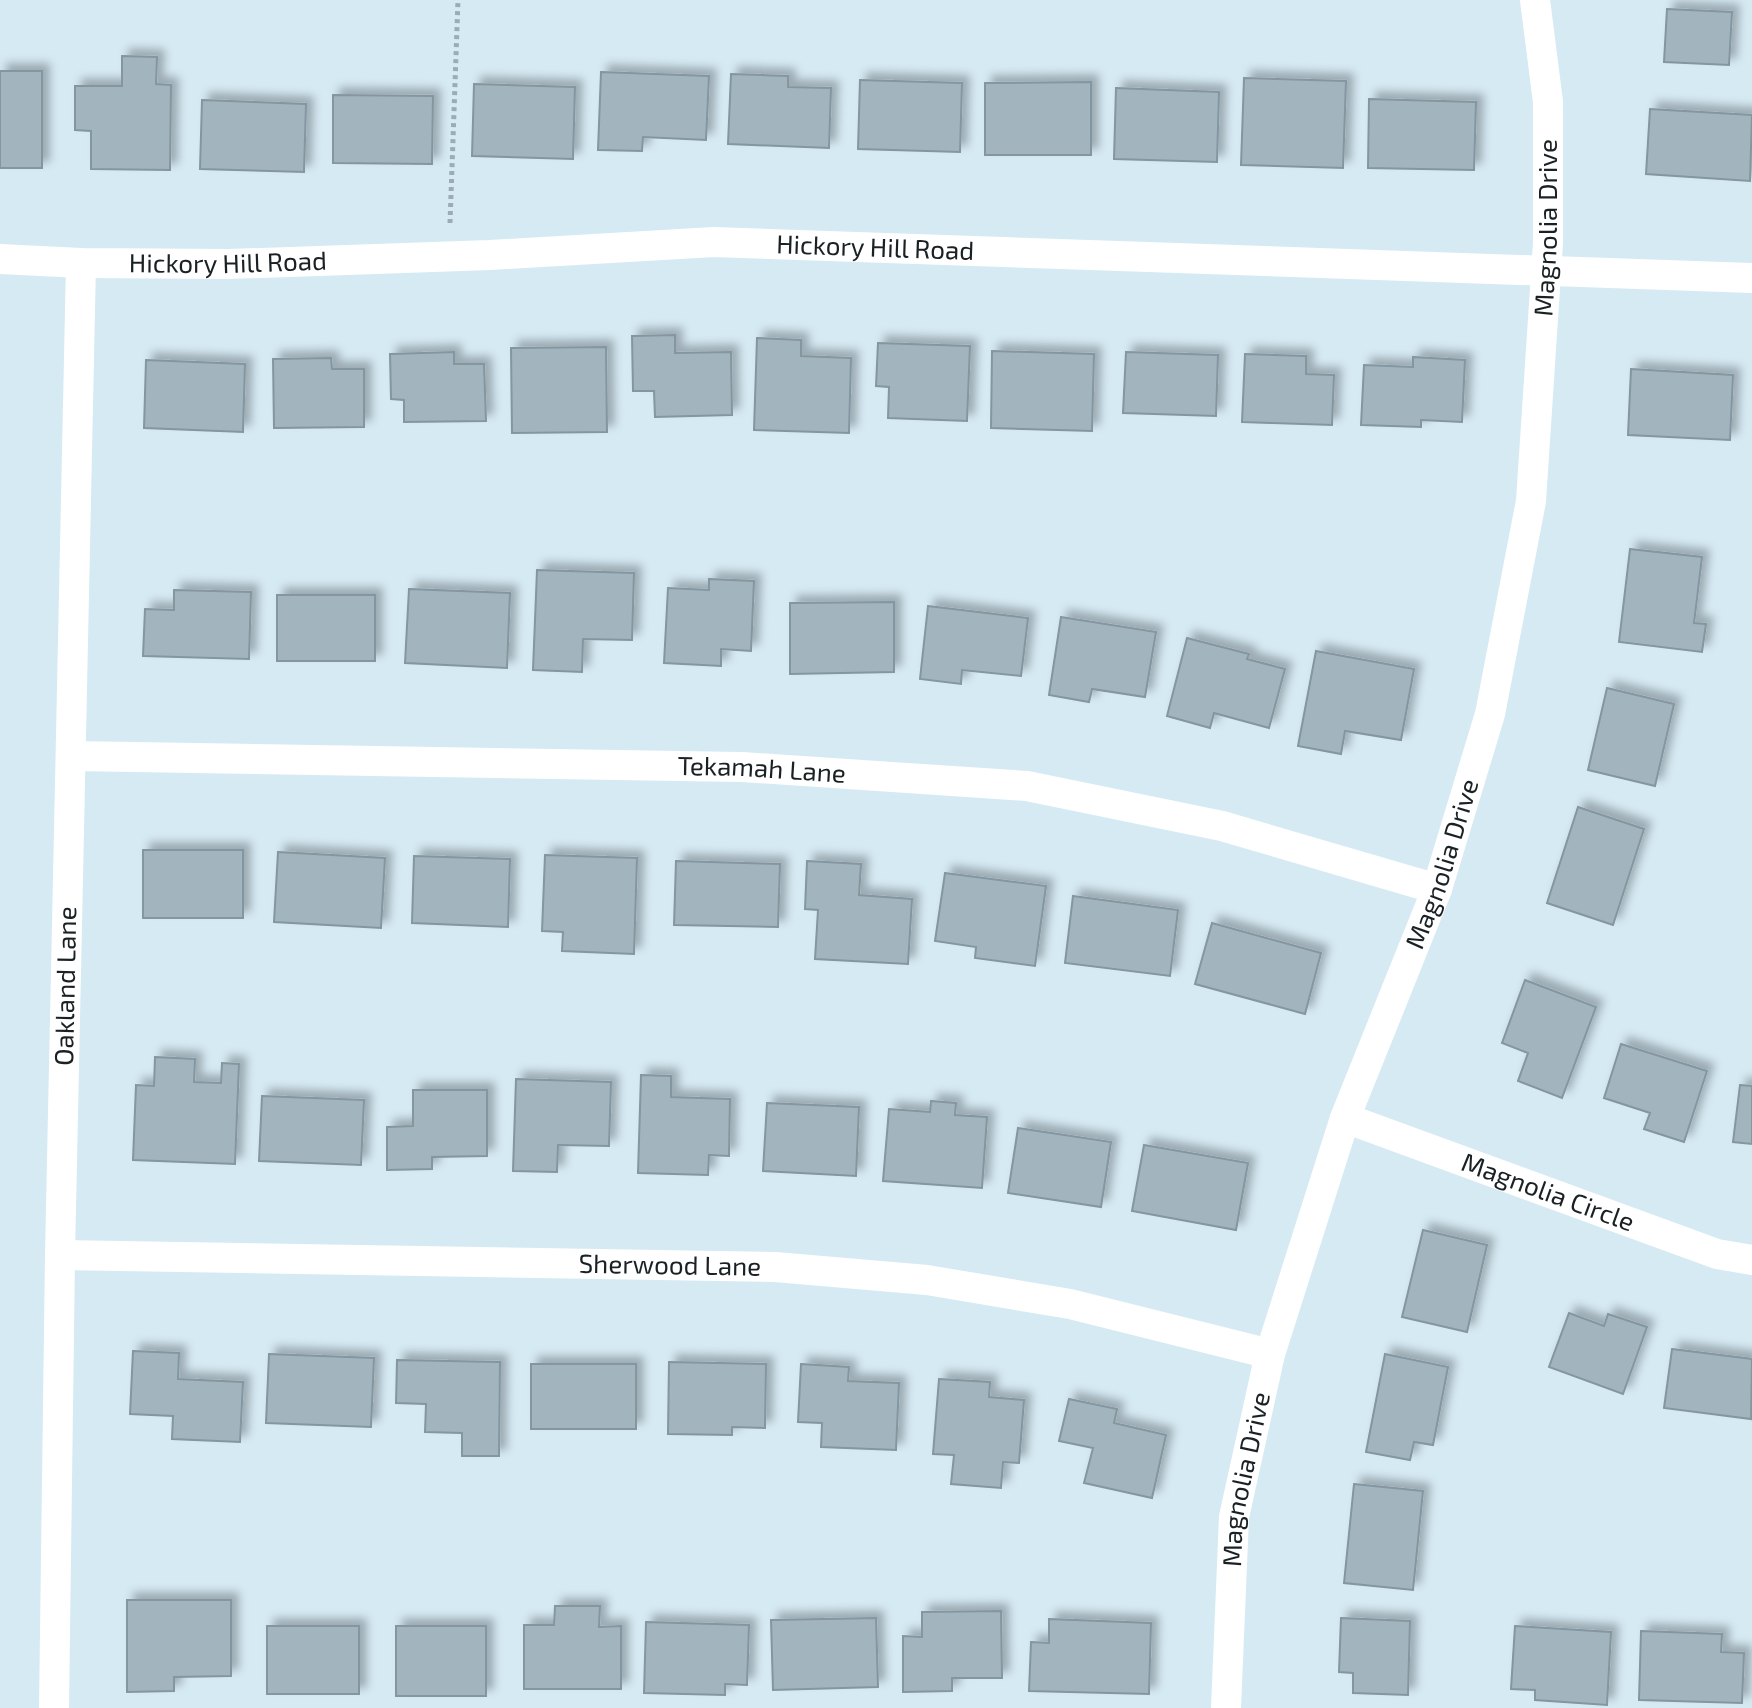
<svg xmlns="http://www.w3.org/2000/svg" width="1752" height="1708" viewBox="0 0 1752 1708" font-family="'Exo 2',sans-serif">
	<style>
		.building { fill: #a2b4be; stroke: #8496a0; stroke-width: 2; filter: url(#shadow) }
		.lines { fill: none; stroke-linecap: round; stroke-linejoin: round }
		.path { stroke: #9cacb4; stroke-width: 5; stroke-dasharray: 4 4; stroke-linecap: butt }
		.minor { stroke: #fff; stroke-width: 30 }
		.labels { text-anchor: middle; stroke-width: 7; stroke-linejoin: round; paint-order: stroke }
		.street-label { font-size: 26px; fill: #1a2124; stroke: #d6eaf4 }
	</style>
	<defs>
		<filter id="shadow"><feDropShadow dx="7" dy="-7" stdDeviation="4" flood-color="#0004"/></filter>
	</defs>
	<rect width="100%" height="100%" fill="#d6eaf4"/>
	<path class="building" d="M1667,9L1732,12L1729,65L1664,62Z
		M122,56L157,57L156,84L171,85L170,170L91,169V131L75,130V86H122Z
		M0,71H42V168H0Z
		M601,72L709,76L706,140L643,137L642,151L598,150Z
		M731,74L788,76V87L831,88L829,148L728,144Z
		M1244,78L1346,81L1343,168L1241,165Z
		M860,80L962,83L960,152L858,149Z
		M1091,82V155H985V83Z
		M474,84L575,87L573,159L472,156Z
		M1116,88L1219,92L1217,162L1114,159Z
		M333,95L433,96L432,164L333,163Z
		M1369,99L1476,102L1474,170L1368,168Z
		M202,100L306,104L304,172L200,169Z
		M1650,109L1752,115L1750,181L1646,174Z
		M675,335V353L731,352L732,415L655,417L654,391H633L632,336Z
		M757,338L801,340V356L851,358L849,433L754,430Z
		M878,343L970,346L967,421L888,418L889,387L876,386Z
		M606,347L607,432L512,433L511,348Z
		M992,351L1094,354L1092,431L991,428Z
		M454,352V364H484L486,421L404,422V400L391,399L390,354Z
		M1126,352L1218,355L1216,416L1123,413Z
		M1245,354L1306,356V374L1334,375L1332,425L1242,422Z
		M1413,357L1465,360L1462,422L1421,420V427L1361,425L1364,365L1413,367Z
		M331,358L332,369H364V427L274,428L273,359Z
		M146,360L245,364L243,432L144,428Z
		M1631,369L1733,375L1730,440L1628,435Z
		M1630,549L1702,557L1694,623L1706,624L1702,652L1619,642Z
		M537,570L634,573L632,640L583,639L582,672L533,670Z
		M709,579L754,581L751,651L721,649V666L664,663L668,588L709,590Z
		M409,589L510,593L507,668L405,663Z
		M174,590L251,592L249,659L143,656L145,609L174,610Z
		M277,595H375V661H277Z
		M894,602V672L790,674V603Z
		M928,606L1028,618L1021,676L962,670L961,684L920,679Z
		M1061,617L1156,632L1145,697L1092,689L1089,702L1049,695Z
		M1187,638L1249,654L1247,659L1285,669L1269,728L1214,713L1210,728L1167,716Z
		M1316,651L1414,669L1401,740L1345,731L1341,754L1298,746Z
		M1607,688L1674,704L1655,786L1588,770Z
		M1578,807L1644,829L1613,925L1547,903Z
		M143,850H243V918H143Z
		M278,852L385,858L381,928L274,922Z
		M545,855L637,858L634,954L562,951L563,932L542,931Z
		M414,856L510,859L508,927L412,923Z
		M676,861L780,864L778,927L674,925Z
		M807,861L861,864L859,895L912,899L908,964L815,959L818,910L805,909Z
		M945,873L1046,886L1035,966L975,958L976,947L935,941Z
		M1073,896L1178,910L1170,976L1065,963Z
		M1212,923L1321,953L1305,1014L1195,984Z
		M1525,980L1596,1007L1562,1098L1518,1081L1528,1053L1502,1043Z
		M1621,1044L1707,1071L1684,1142L1644,1129L1650,1113L1604,1098Z
		M155,1057L195,1059L194,1082L221,1083L222,1063L239,1064L235,1164L133,1160L136,1085L154,1086Z
		M641,1075L671,1076V1097L730,1099L729,1156L709,1155L708,1175L638,1173Z
		M516,1079L611,1082L609,1146L558,1145L557,1172L513,1171Z
		M1740,1085L1752,1086V1144L1733,1142Z
		M413,1090H487V1156L432,1157V1169L387,1170V1127L413,1126Z
		M262,1096L364,1100L361,1165L259,1161Z
		M931,1101L956,1103L955,1115L987,1117L982,1188L883,1181L889,1109L930,1112Z
		M767,1103L859,1107L856,1176L763,1171Z
		M1018,1128L1111,1142L1101,1207L1008,1193Z
		M1144,1145L1248,1163L1236,1230L1132,1211Z
		M1423,1230L1487,1245L1467,1332L1402,1317Z
		M1569,1313L1604,1326L1608,1314L1647,1327L1623,1394L1549,1367Z
		M1672,1349L1752,1359L1751,1419L1664,1408Z
		M133,1351L179,1353L178,1379L243,1382L240,1442L172,1439L173,1416L130,1414Z
		M269,1354L374,1358L371,1427L266,1423Z
		M1385,1354L1448,1367L1433,1445L1414,1442L1410,1460L1366,1452Z
		M397,1360L500,1362L499,1456H462V1433L425,1432L426,1404L396,1403Z
		M669,1362L766,1364L765,1428L732,1427V1435L668,1434Z
		M531,1364H636V1429H531Z
		M801,1364L849,1367L848,1381L899,1383L896,1450L821,1447L822,1423L798,1422Z
		M939,1379L990,1382L989,1397L1024,1400L1019,1463L1003,1462L1001,1488L951,1484L954,1455L933,1454Z
		M1069,1399L1117,1409L1114,1423L1166,1435L1152,1498L1084,1483L1093,1448L1059,1441Z
		M1354,1484L1423,1491L1413,1590L1344,1583Z
		M127,1600H231V1676L174,1677V1691L127,1692Z
		M555,1606H600L599,1627L621,1626V1689H524V1625H554Z
		M1001,1611L1002,1678H952V1691L903,1692V1636L922,1637V1612Z
		M876,1618L878,1687L773,1690L771,1620Z
		M1341,1618L1410,1621L1408,1695L1353,1693V1673L1339,1672Z
		M1049,1619L1151,1623L1149,1694L1029,1691L1031,1642L1049,1643Z
		M646,1622L749,1625L747,1685L725,1684V1695L644,1693Z
		M267,1626H359V1694H267Z
		M396,1626H486V1696H396Z
		M1515,1626L1611,1632L1607,1705L1535,1700V1690L1511,1689Z
		M1641,1631L1722,1634L1721,1652L1744,1653L1742,1703L1639,1700Z"/>
	<g class="lines">
		<path class="path" d="M450,223L458,0"/>
		<g class="minor">
			<path id="s1" d="M0,259L81,263L229,264L490,255L714,242L1752,278"/>
			<path id="s2" d="M72,756L742,767L1027,786L1222,826L1437,889"/>
			<path id="s3" d="M1345,1118L1717,1254L1752,1260"/>
			<path id="s4" d="M60,1255L775,1267L927,1280L1070,1304L1270,1354"/>
			<path id="s5" d="M54,1708L60,1255L81,263"/>
			<path id="s6" d="M1226,1708L1234,1517L1270,1354L1345,1118L1437,889L1490,714L1531,501L1548,243V102L1535,0"/>
		</g>
	</g>
	<g class="labels">
		<g class="street-label">
			<text dy="9" stroke="none"><textPath href="#s6" startOffset="1526">Magnolia Drive</textPath></text>
			<text dy="9" stroke="none"><textPath href="#s1" startOffset="876">Hickory Hill Road</textPath></text>
			<text dy="9" stroke="none"><textPath href="#s1" startOffset="228">Hickory Hill Road</textPath></text>
			<text dy="9" stroke="none"><textPath href="#s2" startOffset="690">Tekamah Lane</textPath></text>
			<text dy="9" stroke="none"><textPath href="#s6" startOffset="878">Magnolia Drive</textPath></text>
			<text dy="9" stroke="none"><textPath href="#s5" startOffset="722">Oakland Lane</textPath></text>
			<text dy="9" stroke="none"><textPath href="#s3" startOffset="216">Magnolia Circle</textPath></text>
			<text dy="9" stroke="none"><textPath href="#s4" startOffset="610">Sherwood Lane</textPath></text>
			<text dy="9" stroke="none"><textPath href="#s6" startOffset="230">Magnolia Drive</textPath></text>
		</g>
	</g>
</svg>
